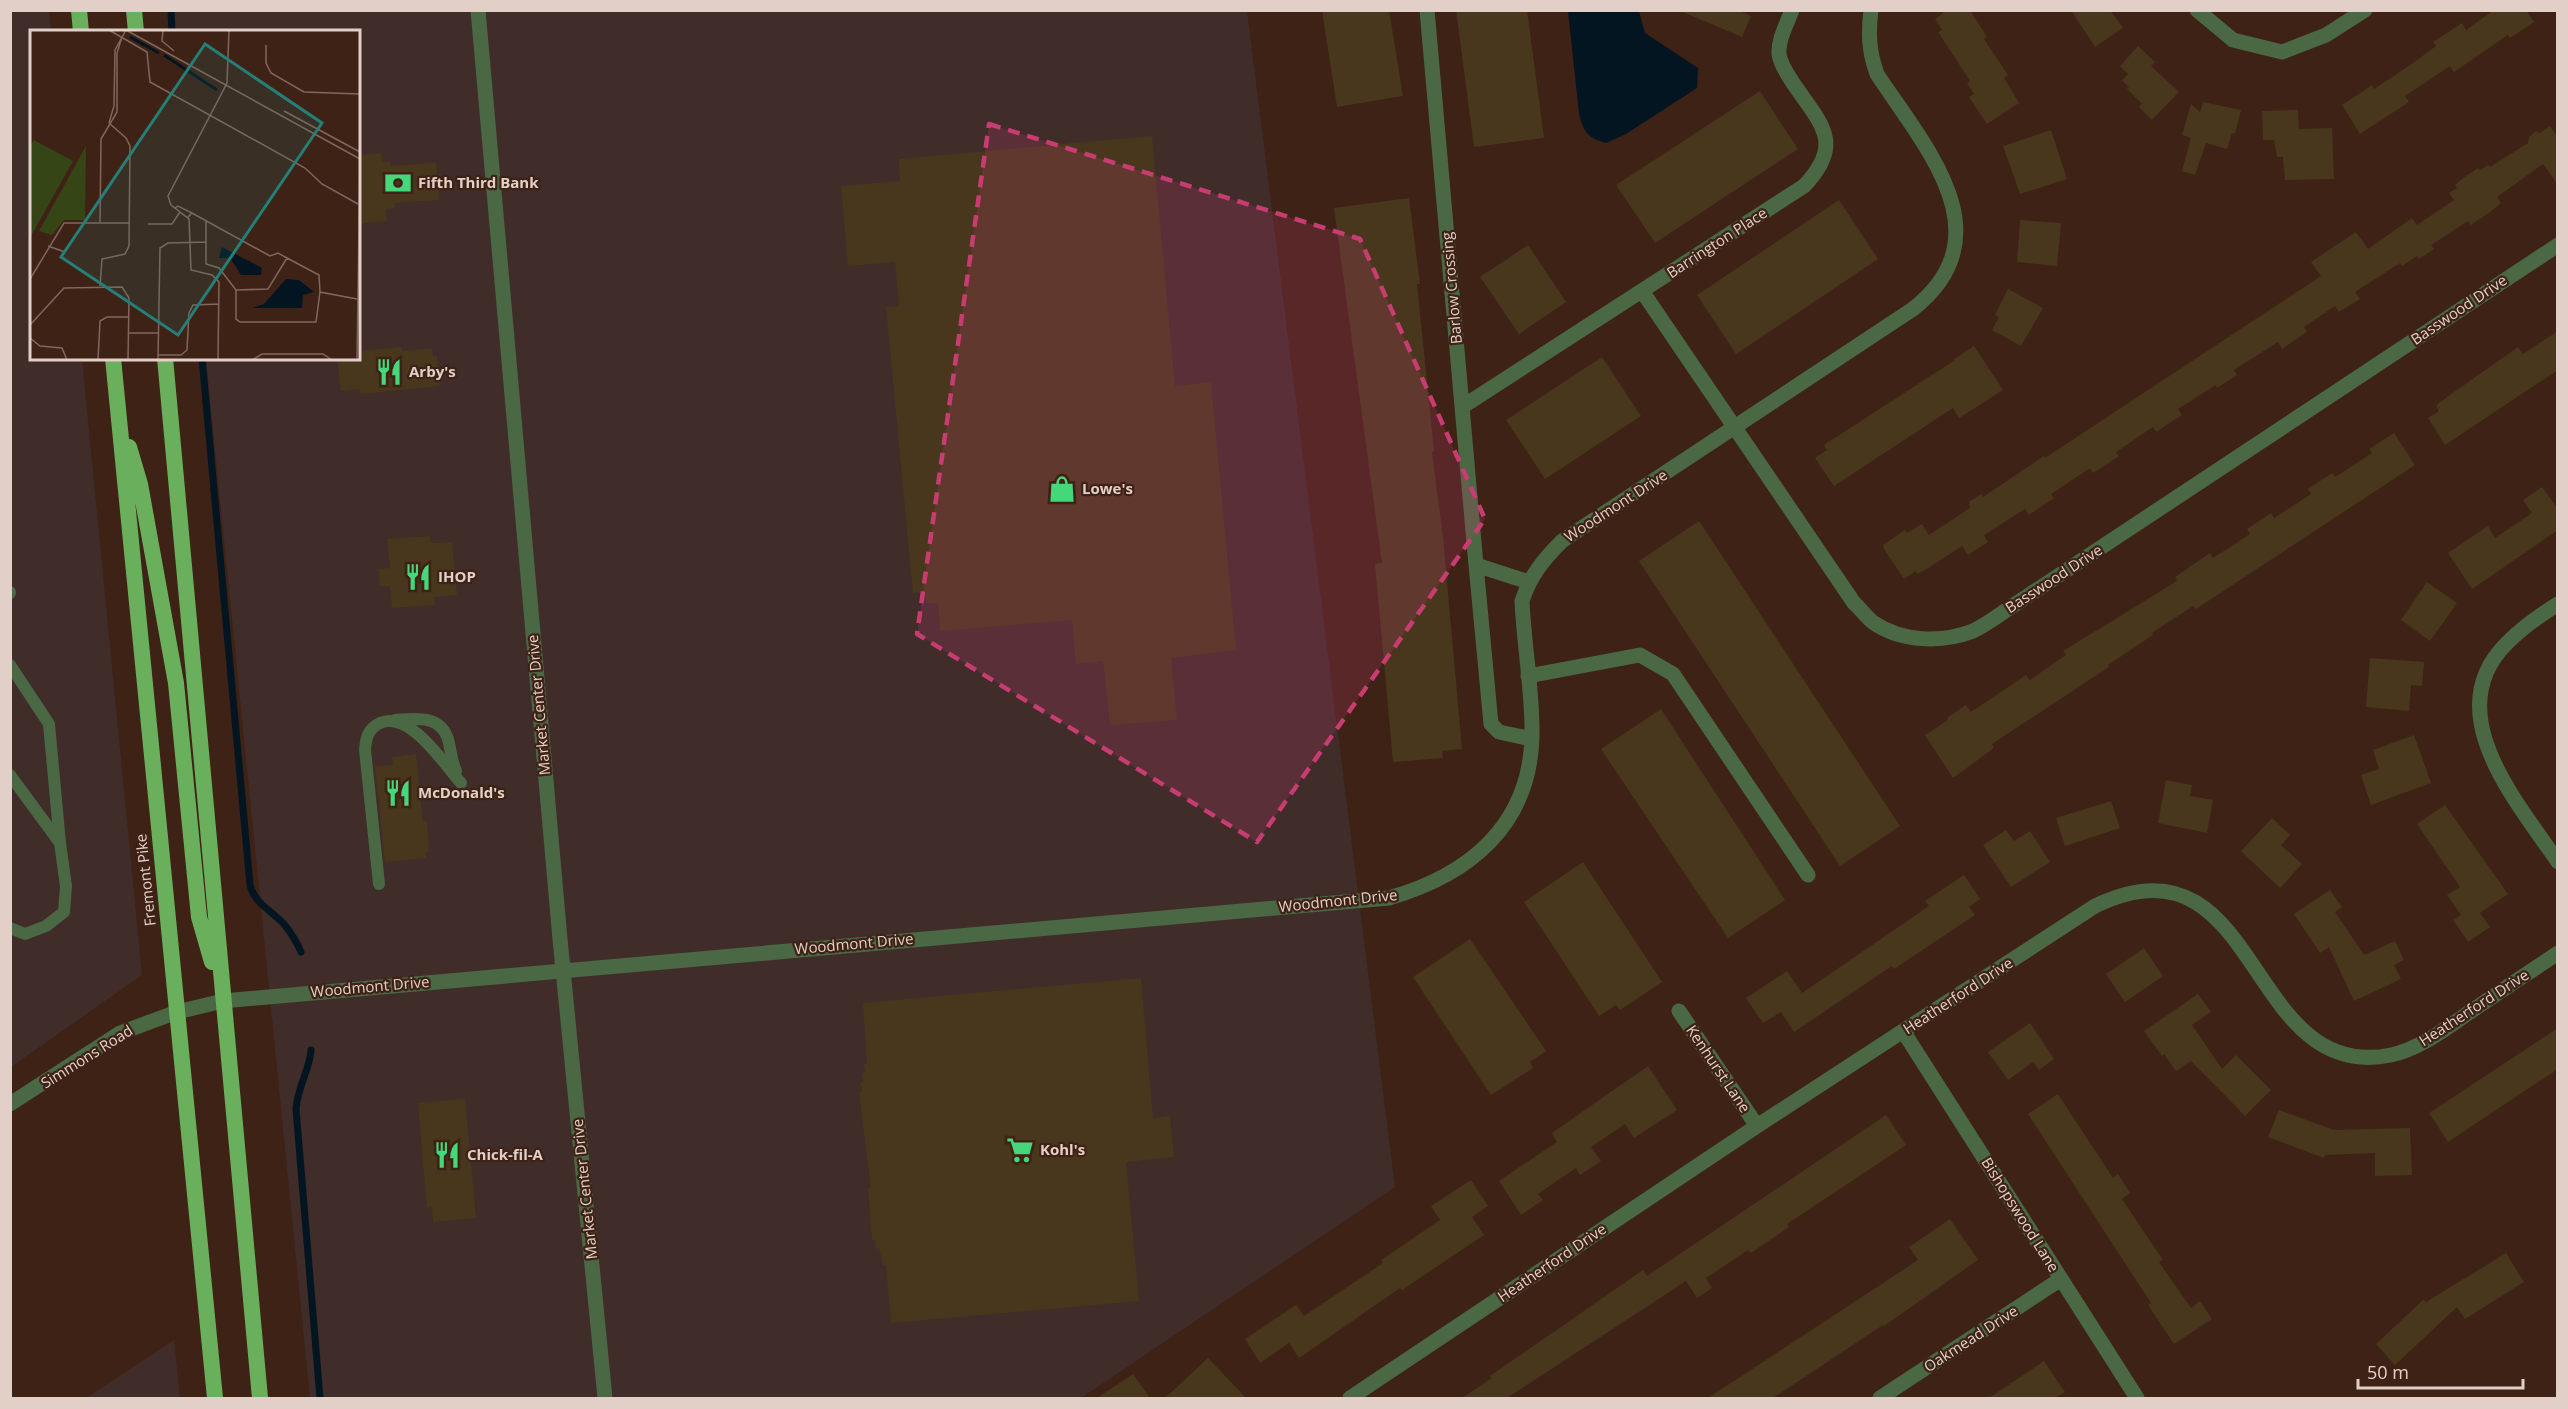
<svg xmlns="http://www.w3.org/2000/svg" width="2568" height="1409" viewBox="0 0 2568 1409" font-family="'Open Sans',sans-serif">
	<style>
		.commercial { fill: #402c29 }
		.water { fill: #041522 }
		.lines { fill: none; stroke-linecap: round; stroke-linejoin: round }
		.stream { stroke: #041522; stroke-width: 7 }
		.building { fill: #48371c }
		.service { stroke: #4a6843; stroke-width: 12 }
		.minor { stroke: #4a6843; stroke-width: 15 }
		.trunk { stroke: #6ab05c; stroke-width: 16 }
		.marked { fill: #c83d71; fill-opacity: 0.2; stroke: #c83d71; stroke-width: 4.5; stroke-dasharray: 12 8; stroke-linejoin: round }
		.labels { text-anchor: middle; stroke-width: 4.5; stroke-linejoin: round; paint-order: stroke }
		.poi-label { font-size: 15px; font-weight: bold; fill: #e2cfc7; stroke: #3e2216; text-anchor: start }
		.street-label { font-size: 15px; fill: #e2cfc7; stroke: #3e2216 }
		.inset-river { fill: none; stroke: #041522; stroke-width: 3 }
		.inset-road { fill: none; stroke: #80675d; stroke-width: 1.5 }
		.view { fill: #247f77; fill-opacity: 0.15; stroke: #247f77; stroke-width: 3 }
		.inset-edge { fill: none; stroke: #e2cfc7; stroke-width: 3 }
	</style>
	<rect width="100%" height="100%" fill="#3e2216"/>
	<path class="commercial" d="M49,10L51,31L32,32V358L82,359L142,975L11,1067L10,11Z
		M171,11H1247L1395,1187L1081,1398H310L206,359L358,358V32L173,31Z
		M174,1340L180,1398H86Z"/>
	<path class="water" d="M1568,11H1639L1645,33L1698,68L1697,88L1626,134L1606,143C1587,138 1583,131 1579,113Z"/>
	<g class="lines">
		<path class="stream" d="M171,10L172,32
			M202,358L250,885C254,903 272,911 284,924C291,933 297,942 301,952
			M311,1050C310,1069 298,1085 296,1109L320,1398"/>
	</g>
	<path class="building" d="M1322,10H1389L1403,96L1337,107Z
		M1456,10H1527L1544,138L1474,147Z
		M1678,10H1737L1751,16L1742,37Z
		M1947,10H1970L1987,37L1984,39L2008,75L2004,78L2019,103L1987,124L1969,97L1974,94L1967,83L1970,81L1938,32L1942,30L1935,19Z
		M2071,10H2110L2123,28L2095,47Z
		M2494,10H2526L2534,22L2510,38L2508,35L2454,72L2450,66L2405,96L2409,102L2360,134L2342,105L2372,85L2374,89L2413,63L2436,46L2433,42L2462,23L2466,30Z
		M2138,46L2155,62L2151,66L2179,92L2152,120L2139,107L2142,104L2127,89L2129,87L2122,80L2128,74L2120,66Z
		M1760,91L1798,149L1655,243L1616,185Z
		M2203,102L2241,110L2235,134L2232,133L2227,149L2206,143L2195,175L2182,171L2191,138L2182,135L2191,104L2200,112Z
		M2298,110L2299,129L2332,128L2334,179L2285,180L2283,157H2277L2274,140H2263L2262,111Z
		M2550,126L2558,138V185L2543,164L2497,197L2501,203L2490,212L2471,225L2468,221L2431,245L2434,249L2419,259L2417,256L2402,266L2400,263L2355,292L2360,299L2339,312L2335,306L2304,327L2307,332L2282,349L2278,342L2234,370L2237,375L2217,388L2216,385L2178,409L2182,415L2156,432L2153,427L2116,452L2119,456L2093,473L2090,468L2051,494L2054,498L2029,515L2025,509L1984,535L1988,542L1968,555L1962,546L1927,569L1917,574L1916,571L1904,579L1884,549L1883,545L1905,530L1907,533L1922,524L1929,535L1970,508L1969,502L1981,494L1983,497L2044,456L2045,458L2321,276L2311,262L2356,232L2368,249L2412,218L2417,225L2454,200L2449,193L2457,188L2455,185L2463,178L2478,168L2480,170L2488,165L2490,167L2528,143L2529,137L2536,131L2540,133Z
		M2051,130L2067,179L2020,194L2003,146Z
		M1152,136L1175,386L1211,382L1236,650L1171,658L1177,720L1110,725L1103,661L1076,664L1072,620L940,631L938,603H926L925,592L913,593L886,307L899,306L895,262L848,266L841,186L900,181L899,159Z
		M381,153L382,162H390V166L436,163L439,200L394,203L395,208L386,209L387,221L358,224V155Z
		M1409,198L1420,284H1417L1434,451L1432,452L1443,537L1462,749L1442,751L1443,758L1393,762L1375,564L1382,563L1334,208Z
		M1839,200L1878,259L1736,354L1697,295Z
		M2020,220L2061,223L2057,266L2017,262Z
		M1528,245L1566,302L1519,334L1480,277Z
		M2008,289L2043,308L2021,346L1992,330L1999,317L1995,315Z
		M2558,331V370L2445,445L2428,418L2439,411L2436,406L2440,402L2518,347L2523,354Z
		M1974,346L2003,390L1959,418L1953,408L1834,486L1815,458L1827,450L1824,445L1955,360L1954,359Z
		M401,347L402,351L432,348L433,356H437L440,386L360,394V389L341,391L337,358H358V351Z
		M1602,357L1641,416L1545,479L1506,420Z
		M2394,433L2415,465L2196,609L2193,606L2152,633L2153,635L2108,665L2109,667L1992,744L1994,748L1953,778L1925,735L1948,720L1947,718L1966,705L1971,712L2026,675L2030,680L2066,655L2063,651L2177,581L2175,577L2210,553L2213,558L2250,534L2247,529L2271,513L2274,518L2311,494L2308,489L2332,473L2335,477L2372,453L2369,449Z
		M2542,487L2558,509V530L2472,589L2448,553L2488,526L2495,538L2532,513L2523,500Z
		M1699,521L1900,826L1840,866L1639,561Z
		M430,536L431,543L452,542L457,595L434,597L435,605L392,608L390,586H380L379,569L390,568L387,539Z
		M2427,582L2457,603L2430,641L2401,620Z
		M2370,658L2424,662L2422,686L2411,685L2409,711L2366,707Z
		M1661,709L1785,900L1728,938L1601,749Z
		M2414,735L2431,783L2371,805L2361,775L2379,769L2373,750Z
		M416,754L423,822L427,821L429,852L426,853V858L385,862L375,766L393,765L392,757Z
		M2166,780L2192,785L2190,796L2213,800L2207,833L2158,823Z
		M2111,801L2120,828L2065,846L2056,818Z
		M2445,805L2508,894L2480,913L2490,927L2468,942L2453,920L2461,915L2447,895L2460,887L2417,824Z
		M2272,818L2290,835L2281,845L2302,864L2280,888L2241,851Z
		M2006,830L2014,841L2030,831L2050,862L2011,887L1983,845Z
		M1583,862L1662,982L1620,1010L1616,1005L1599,1016L1524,902Z
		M1964,875L1980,899L1969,907L1975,915L1894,969L1892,966L1794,1032L1781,1012L1763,1023L1746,998L1787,971L1802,993L1929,906L1925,901Z
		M2330,890L2342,907L2335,912L2364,955L2395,941L2404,960L2394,965L2401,979L2354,1001L2329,947L2320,953L2294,914Z
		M1470,939L1546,1051L1530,1062L1533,1068L1491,1095L1413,977Z
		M2144,948L2163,976L2125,1002L2106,974Z
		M1141,978L1153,1118L1170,1116L1174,1157L1126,1162L1139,1301L891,1323L886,1265H883L879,1248L876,1249L875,1239L872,1240L868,1188H871L859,1092L862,1091L860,1082H863L862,1073H865L864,1064H867L863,1003Z
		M2198,994L2211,1012L2192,1025L2222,1069L2236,1055L2271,1090L2245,1116L2191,1061L2176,1071L2164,1054L2162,1056L2144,1031Z
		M2030,1023L2054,1059L2039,1070L2033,1062L2008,1080L1988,1052Z
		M2558,1028V1069L2448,1142L2429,1113Z
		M1648,1066L1677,1110L1634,1138L1625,1124L1591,1147L1601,1161L1580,1175L1576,1168L1538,1194L1543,1200L1521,1215L1499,1181L1557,1142L1552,1133Z
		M2058,1094L2113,1178L2118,1174L2130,1193L2122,1199L2163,1260L2159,1262L2191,1308L2200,1301L2212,1319L2174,1344L2148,1305L2151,1303L2028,1114Z
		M465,1099L476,1218L433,1222L432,1207L427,1208L418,1103Z
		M2279,1110L2334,1130L2410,1128L2412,1175L2375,1176V1153L2325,1155L2324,1158L2268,1137Z
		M1886,1115L1906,1145L1787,1224L1789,1227L1751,1253L1748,1250L1706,1278L1712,1288L1697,1298L1686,1281L1507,1398H1462L1492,1378L1490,1376L1643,1270L1647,1276Z
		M1471,1180L1488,1206L1472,1217L1484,1235L1402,1290L1400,1288L1299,1358L1289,1343L1260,1363L1245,1339L1296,1305L1304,1316L1383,1263L1381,1260L1440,1220L1431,1206Z
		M1950,1219L1978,1260L1884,1326L1883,1325L1773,1398H1708L1918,1260L1909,1247Z
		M2506,1253L2524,1282L2465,1319L2457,1307L2395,1365L2376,1344L2423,1300L2426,1302Z
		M1208,1358L1246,1398H1165Z
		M2044,1361L2065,1392L2055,1398H1989Z
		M1133,1374L1150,1398H1097Z"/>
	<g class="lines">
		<path class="service" d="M10,592V593
			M10,665L49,724L60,843L10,775
			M395,720C418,718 443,715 449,743C451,753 452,762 456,771
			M379,884L365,750C366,737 368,729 380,723C410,710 444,764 461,783
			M10,928L25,934L46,926L64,912L66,886L60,843"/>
		<path class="minor" d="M478,10L560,939L605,1398
			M1427,10L1476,565L1529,582
			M2197,10L2233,40L2282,52L2326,35L2365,10
			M1642,291L1854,603C1861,609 1867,618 1874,623C1902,642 1942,643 1973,631C1984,626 1995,618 2005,611L2558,245
			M1462,407L1804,186C1845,143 1821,124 1793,83C1788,75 1780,64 1779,54C1778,39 1787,24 1792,10
			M1476,565L1491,724L1499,732L1532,739
			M2558,604C2540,615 2522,628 2507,643C2437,712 2518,803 2558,862
			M1528,676L1640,655L1673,674L1808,875
			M1679,1011L1757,1126
			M1903,1031L2137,1398
			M10,1104L120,1033L177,1012L223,1001L1389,898C1469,875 1529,826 1532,738C1533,692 1524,647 1522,601C1530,576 1543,560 1562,541L1913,309C2007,235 1924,146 1877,74C1869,52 1868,34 1871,10
			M1350,1398L1757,1126L2095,906C2262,826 2244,1085 2391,1055C2420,1049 2446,1028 2470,1012C2499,992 2528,973 2558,953
			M1880,1398L2061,1279"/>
		<path class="trunk" d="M79,10L81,32
			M134,10L136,32
			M113,358L215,1398
			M165,358L260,1398
			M129,447L140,484L176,683L199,917L212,962"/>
	</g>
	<path class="marked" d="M989,124L1360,239L1485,519L1257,842L917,634Z"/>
	<defs>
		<symbol id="bank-bare" viewBox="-9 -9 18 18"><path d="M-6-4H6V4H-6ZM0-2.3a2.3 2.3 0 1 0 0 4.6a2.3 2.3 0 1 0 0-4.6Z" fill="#45d77a" stroke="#3e2216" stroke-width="2.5" paint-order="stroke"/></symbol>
		<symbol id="restaurant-bare" viewBox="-9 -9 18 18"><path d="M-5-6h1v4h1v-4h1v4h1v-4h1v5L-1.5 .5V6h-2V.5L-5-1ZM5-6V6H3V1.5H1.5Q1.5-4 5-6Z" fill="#45d77a" stroke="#3e2216" stroke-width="2.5" paint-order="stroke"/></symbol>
		<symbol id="shop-bare" viewBox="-9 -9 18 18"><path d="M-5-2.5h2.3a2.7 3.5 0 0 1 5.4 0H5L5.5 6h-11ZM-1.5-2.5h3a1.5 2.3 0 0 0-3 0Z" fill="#45d77a" stroke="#3e2216" stroke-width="2.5" paint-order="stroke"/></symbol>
		<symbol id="supermarket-bare" viewBox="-9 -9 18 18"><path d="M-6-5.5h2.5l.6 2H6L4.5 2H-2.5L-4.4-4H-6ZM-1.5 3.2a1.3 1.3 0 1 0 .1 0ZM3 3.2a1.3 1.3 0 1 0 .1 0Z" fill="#45d77a" stroke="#3e2216" stroke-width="2.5" paint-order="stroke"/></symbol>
	</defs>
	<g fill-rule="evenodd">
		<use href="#bank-bare" x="379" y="164" width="38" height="38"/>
		<use href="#restaurant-bare" x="370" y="353" width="38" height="38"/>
		<use href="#shop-bare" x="1043" y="470" width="38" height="38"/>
		<use href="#restaurant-bare" x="399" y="558" width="38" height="38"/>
		<use href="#restaurant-bare" x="379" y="774" width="38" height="38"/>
		<use href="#supermarket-bare" x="1001" y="1131" width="38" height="38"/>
		<use href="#restaurant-bare" x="428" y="1136" width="38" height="38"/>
	</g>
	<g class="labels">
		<g class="poi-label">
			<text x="418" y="188">Fifth Third Bank</text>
			<text x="409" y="377">Arby's</text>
			<text x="1082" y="494">Lowe's</text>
			<text x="438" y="582">IHOP</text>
			<text x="418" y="798">McDonald's</text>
			<text x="1040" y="1155">Kohl's</text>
			<text x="467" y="1160">Chick-fil-A</text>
		</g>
		<g class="street-label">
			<text transform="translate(1717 243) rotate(-33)" y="5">Barrington Place</text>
			<text transform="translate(1452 288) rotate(-95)" y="5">Barlow Crossing</text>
			<text transform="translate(2459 310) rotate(-34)" y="5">Basswood Drive</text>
			<text transform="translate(1616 506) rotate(-33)" y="5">Woodmont Drive</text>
			<text transform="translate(2054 579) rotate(-33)" y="5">Basswood Drive</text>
			<text transform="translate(539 705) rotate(-95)" y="5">Market Center Drive</text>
			<text transform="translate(146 880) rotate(-96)" y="5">Fremont Pike</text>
			<text transform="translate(1338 901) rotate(-6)" y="5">Woodmont Drive</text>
			<text transform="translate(854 944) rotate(-5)" y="5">Woodmont Drive</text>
			<text transform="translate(370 987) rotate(-5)" y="5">Woodmont Drive</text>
			<text transform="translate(1958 996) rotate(-33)" y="5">Heatherford Drive</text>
			<text transform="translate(2474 1008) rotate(-33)" y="5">Heatherford Drive</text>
			<text transform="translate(87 1057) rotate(-32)" y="5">Simmons Road</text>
			<text transform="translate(1718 1069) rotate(56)" y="5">Kenhurst Lane</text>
			<text transform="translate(585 1189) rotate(-96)" y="5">Market Center Drive</text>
			<text transform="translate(2020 1215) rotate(58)" y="5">Bishopswood Lane</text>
			<text transform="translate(1552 1263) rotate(-34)" y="5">Heatherford Drive</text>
			<text transform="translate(1971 1339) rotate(-33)" y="5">Oakmead Drive</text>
		</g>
	</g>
	<g transform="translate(30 30)">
		<rect width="330" height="330" fill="#3e2216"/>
		<path d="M4,110L43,131L0,208V116ZM56,116L55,190H34L22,205L9,201Z" fill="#364516"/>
		<path d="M192,217L232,238L231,245H211L200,228H189ZM256,249L269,250L284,262L273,265L272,278H222L234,274Z" fill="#041522"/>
		<path class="inset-river" d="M100,7L129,23M134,25L187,60"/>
		<path class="inset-road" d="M79,0L117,22L120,52L275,138L292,154L328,174M96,0L330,129M133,0L132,11L144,21M236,15V33L241,43L274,62L330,64M254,81L330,122M79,93L84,76L85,20L96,0M145,178L148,176L162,183M158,187L162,183L240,226L248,223L257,228L238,259L206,260M176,191V234L189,238L206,260M70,192L71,109L87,82V23L92,7M118,194H142L150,182M18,216L35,222M257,228L289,245L290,262L327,269M0,249L34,193H100M70,256L72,229L95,224L99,216L100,116L96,108L79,93M206,260V289L210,292H286L290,262M0,295L34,258L92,257L99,268L98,330M98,303H128M0,308L10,316L32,318L37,330M128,325H151L157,320L159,283L163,275L189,274M68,330L70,291L77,287H98M128,330L130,218L138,213L176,212M188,330L189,252L182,245L161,240L159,189L141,175L138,166L197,53L199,0M222,330L232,324H293L302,330M327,330L330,129"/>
		<path class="view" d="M175,14L292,93L148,305L31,227Z"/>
		<rect width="330" height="330" class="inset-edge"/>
	</g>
	<rect width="2568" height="1409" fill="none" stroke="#e2cfc7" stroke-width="24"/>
	<path d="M2358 1379v9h165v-9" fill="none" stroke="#e2cfc7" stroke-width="3"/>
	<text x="2367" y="1379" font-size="18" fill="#e2cfc7" stroke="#3e2216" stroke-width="4.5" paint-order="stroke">50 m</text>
</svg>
